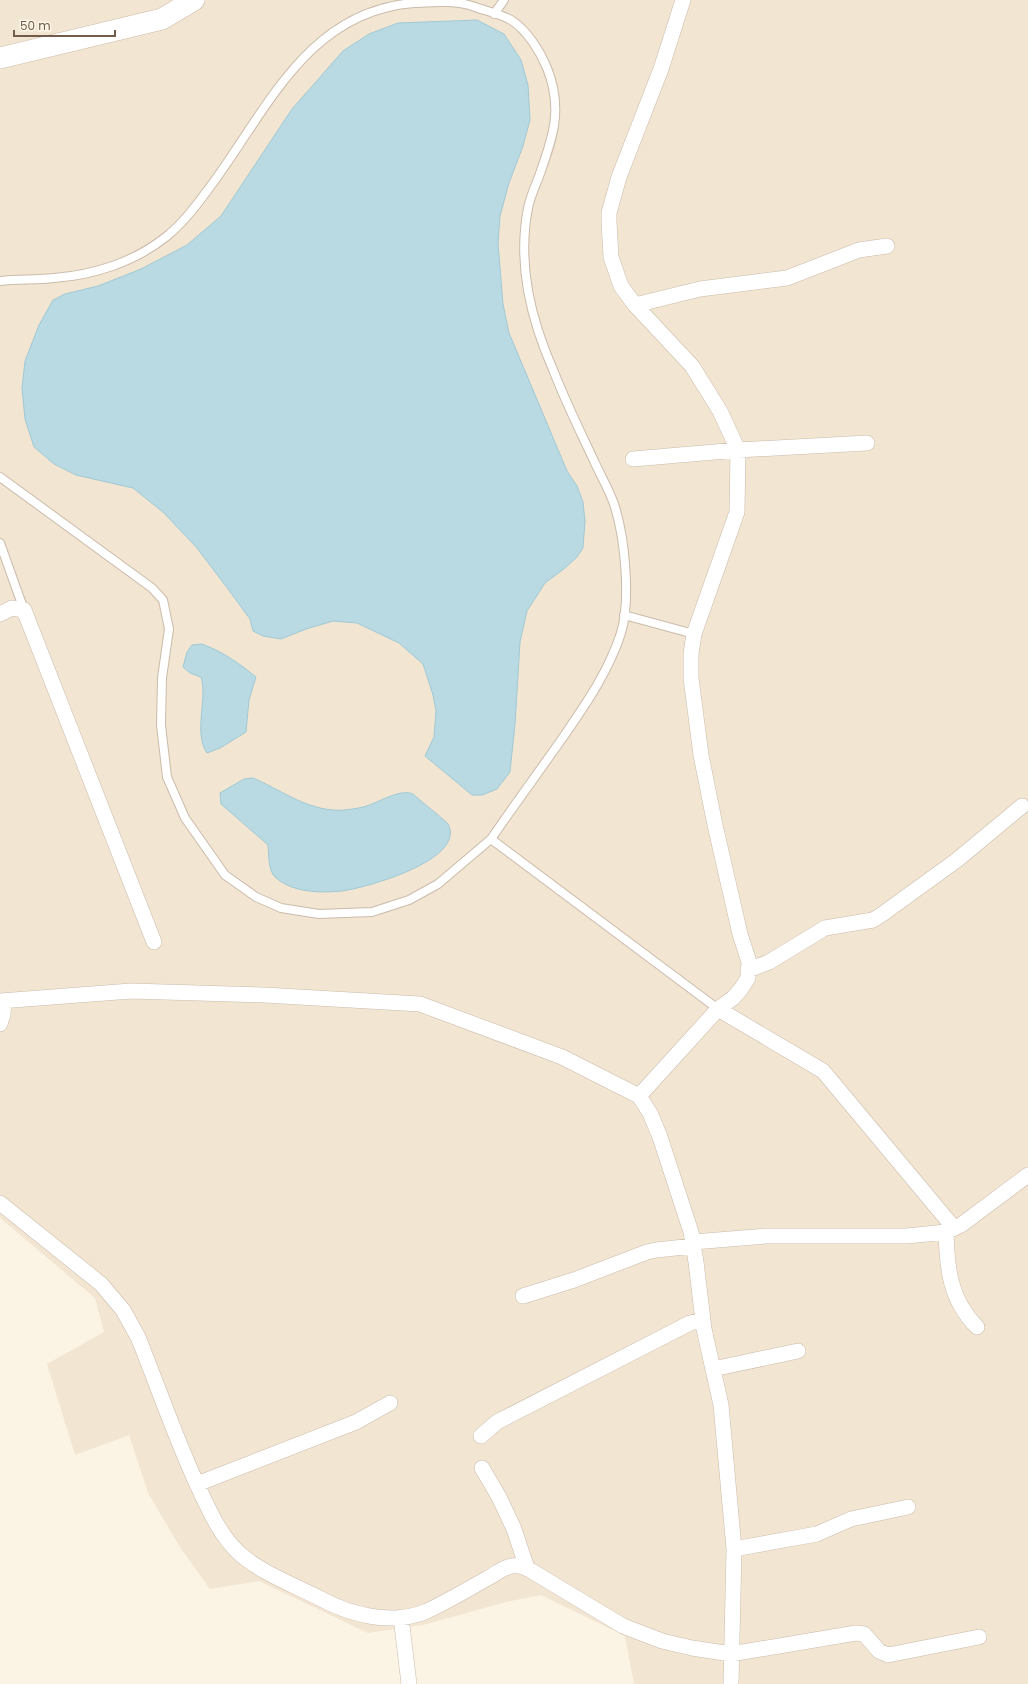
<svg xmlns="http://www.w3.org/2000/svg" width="1028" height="1684" viewBox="0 0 1028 1684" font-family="Poppins,sans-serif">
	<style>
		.residential { fill: #f2e5d2 }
		.water { fill: #b9dae3; stroke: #a0c9d4 }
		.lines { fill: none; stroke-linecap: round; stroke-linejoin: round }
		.lane-casing { stroke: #cbbbab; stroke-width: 10 }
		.street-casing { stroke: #cbbbab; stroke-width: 16 }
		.secondary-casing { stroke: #cebca9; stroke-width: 22 }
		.lane { stroke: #fff; stroke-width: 8 }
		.street { stroke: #fff; stroke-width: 15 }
		.secondary { stroke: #fff; stroke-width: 21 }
	</style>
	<rect width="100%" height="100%" fill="#fbf3e3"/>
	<path class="residential" d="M0,0H1028V1684H634L625,1636L541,1595L506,1602L423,1625L368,1633L259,1581L210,1589L180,1547L148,1493L129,1435L75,1455L47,1364L104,1332L95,1298L0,1218Z"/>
	<path class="water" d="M477,20L504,34L521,60L528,85L530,120L523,146L509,183L500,216L498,243L503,304L509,333L567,471L577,486L583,502L585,521L583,548L577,557L565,568L545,583L527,611L520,642L515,724L510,772L497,789L482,795H472L425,756L434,737L436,711L433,695L423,664L399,643L357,623L333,621L306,629L281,639L263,636L253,631L250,619L228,589L197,548L164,513L133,488L76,475L54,464L34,447L25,419L22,388L25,361L39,325L53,300L65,294L98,286L141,269L187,245L221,216L292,109L343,51L369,34L398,23Z
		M202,644C223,652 239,663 256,677L249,700L246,732L220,748L207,753C193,733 208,698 201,677L190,673L183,667L187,652L192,645Z
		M253,778C279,789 304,808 333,810C342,811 354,809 363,807C377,804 399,788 413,794C418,799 445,820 448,824C467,860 365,888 342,891C320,893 293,893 275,877C268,870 269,854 268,845L221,804L220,793L244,779Z"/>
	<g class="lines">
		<defs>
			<path id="lane" d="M494,14L504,0
				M0,281C18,279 36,280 54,278C94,275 135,262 167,236C183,223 195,207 207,191C265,115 305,11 414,3C435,2 456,0 475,7C486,11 501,14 511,20C527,30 540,51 547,68C564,110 552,140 538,179C534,189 530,198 528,208C517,265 531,320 554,372C566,403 581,433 595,463C601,476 609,490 614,504C625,537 631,600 621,633C609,670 588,701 566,733C541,769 515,804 491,839
				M0,477L152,588L163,600L169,629L162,678L161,725L167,777L185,818L225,875L256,897L281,908L319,914L372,912L409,900L438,884L491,839L718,1009
				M0,543L24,610
				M624,615L694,634"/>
			<path id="street" d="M635,305L700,289L787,278L859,250L887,246
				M633,459L738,450L867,443
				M0,614L12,608L24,610L154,942
				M748,970L769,962L825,928L873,920L881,915L957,860L1022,806
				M0,1001L131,991L264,995L420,1004L562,1057L639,1096L650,1113L660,1137L691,1232L696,1262L704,1329L721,1405L734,1549L731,1684
				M718,1009L823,1071L954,1228
				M0,1024L3,1015L4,1001
				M639,1096L718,1009L733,998L741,989L748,978L749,962L740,934L715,825L701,755L691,678V654L694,634L737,512L738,450L720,411L692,366L635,305L621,286L611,257L609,222V213L619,177L661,69L683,0
				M0,1203L101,1284L123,1310L138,1337C159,1389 177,1443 201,1493C211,1514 221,1536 238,1552C259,1572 294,1585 319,1598C351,1615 392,1626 427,1611C448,1601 468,1589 488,1578C495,1574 504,1567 512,1566C518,1565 524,1567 530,1570L623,1626L662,1641L692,1648L731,1654L856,1633L864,1634L879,1651L888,1655L979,1637
				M946,1232C947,1269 950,1300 977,1327
				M693,1242L766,1236H907L946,1232L961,1225L1028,1175
				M523,1296L574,1280L647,1252L656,1250L694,1246
				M713,1369L798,1351
				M481,1436L497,1422L690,1323L703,1320
				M482,1468L499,1497L514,1529L527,1568
				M197,1484L356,1422L390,1403
				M734,1549L817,1534L851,1519L908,1507
				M401,1617L409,1684"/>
			<path id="secondary" d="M0,58L162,19L194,0"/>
		</defs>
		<use href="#lane" class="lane-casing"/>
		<use href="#street" class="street-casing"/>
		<use href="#secondary" class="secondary-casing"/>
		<use href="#lane" class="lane"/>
		<use href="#street" class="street"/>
		<use href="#secondary" class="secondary"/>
	</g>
	<path d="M14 30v6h101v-6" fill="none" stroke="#715b4b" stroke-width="2"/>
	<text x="20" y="30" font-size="12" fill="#715b4b" stroke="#fef7e9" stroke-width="3" paint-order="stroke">50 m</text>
</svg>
